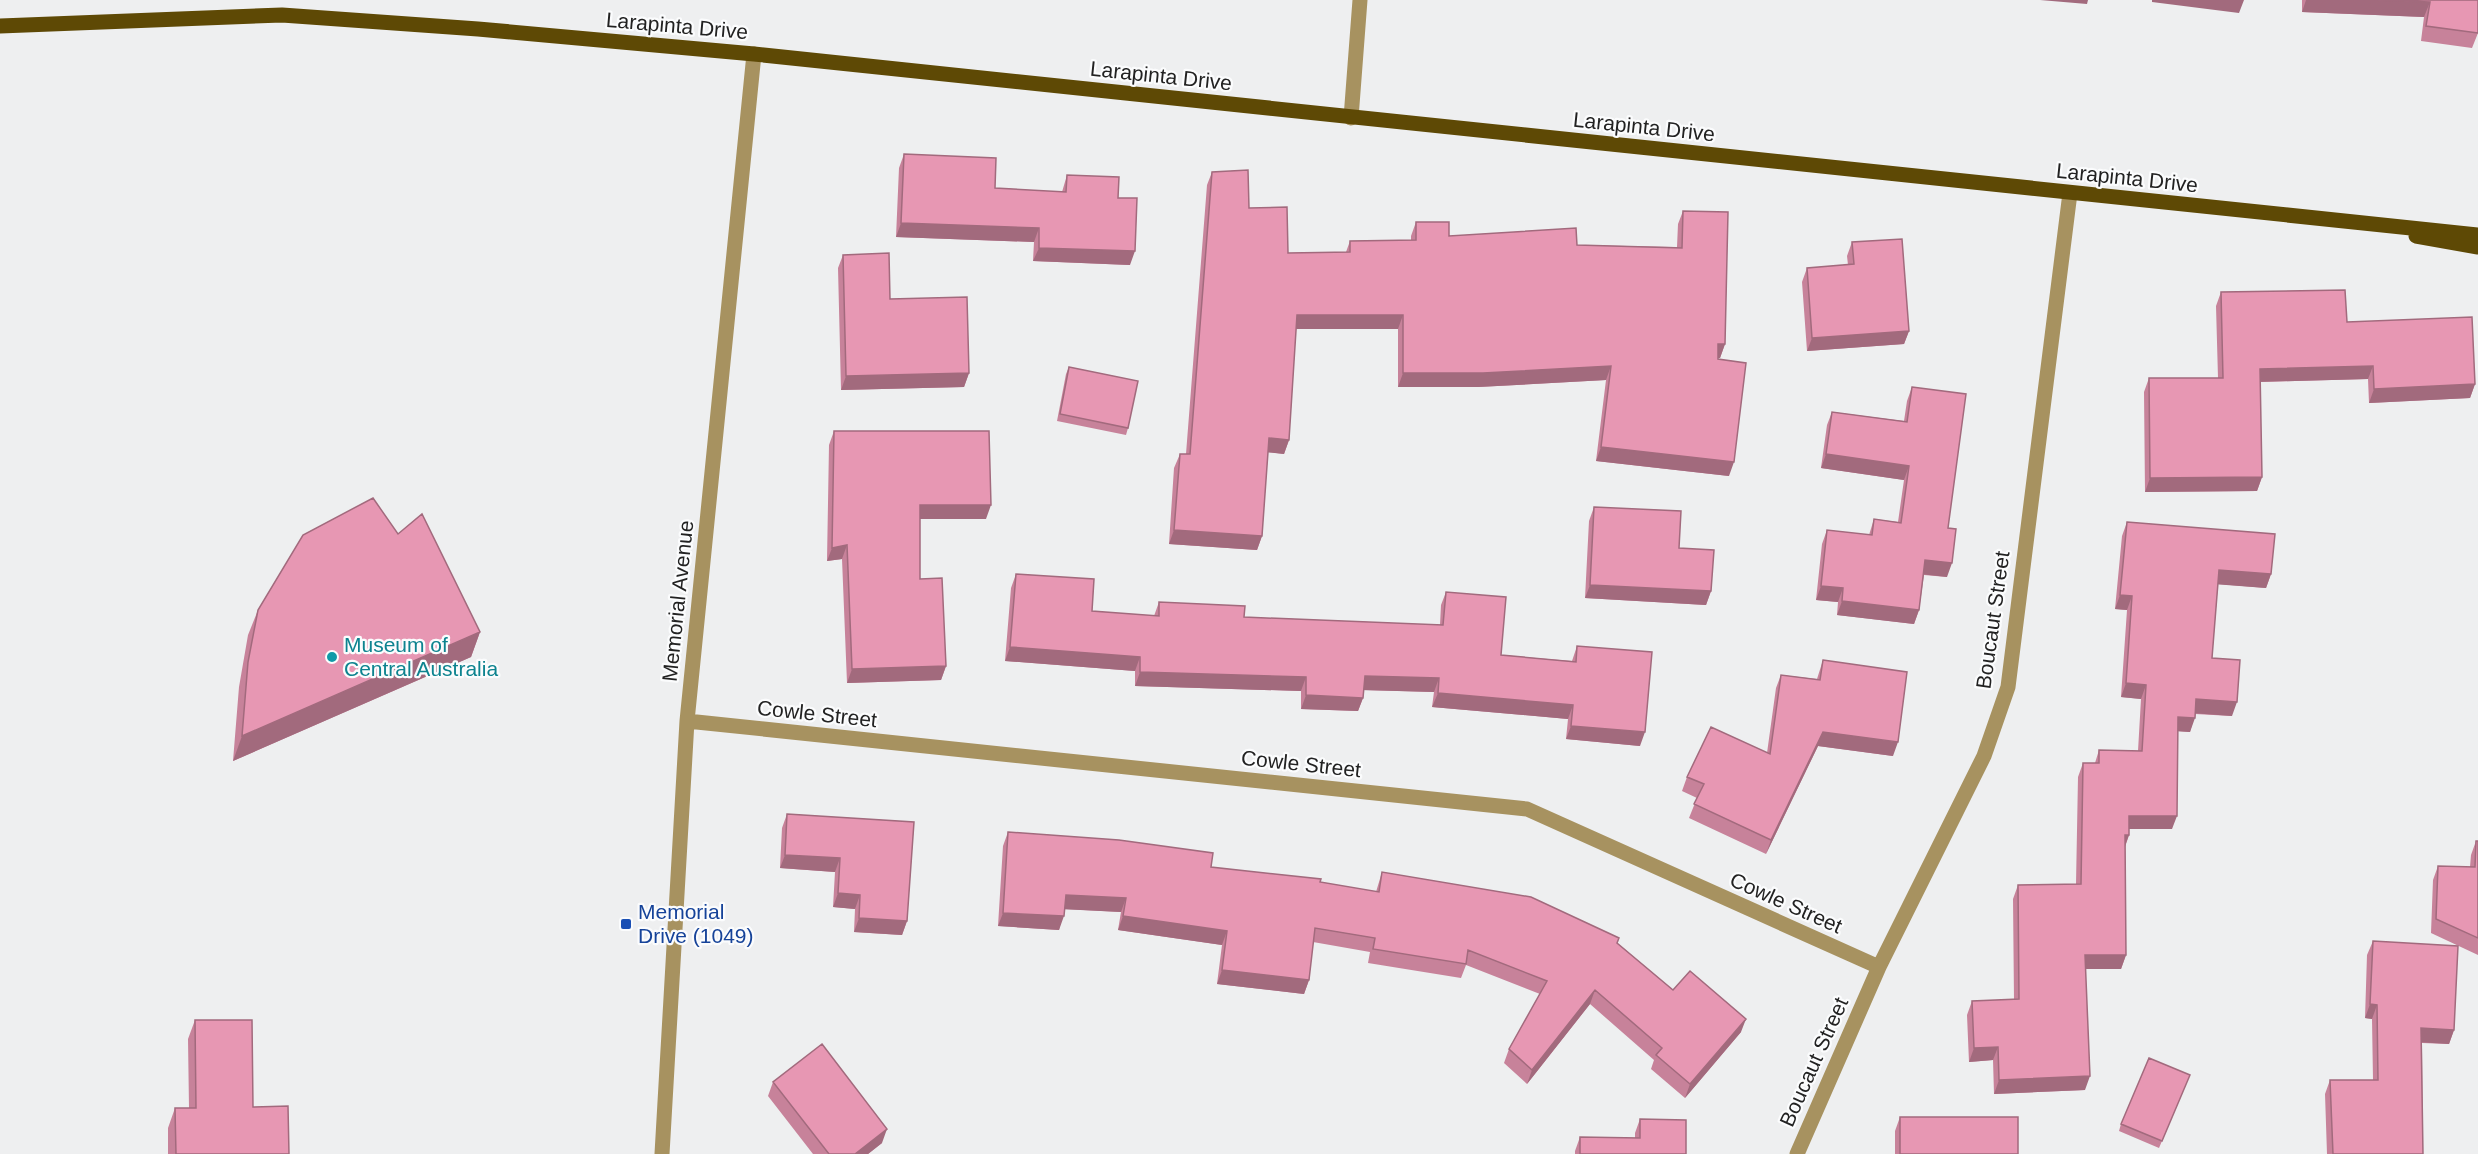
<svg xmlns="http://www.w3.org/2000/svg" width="2478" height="1154" viewBox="0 0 2478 1154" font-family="Helvetica,sans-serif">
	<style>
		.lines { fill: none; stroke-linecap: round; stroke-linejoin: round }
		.minor { stroke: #a79260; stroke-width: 15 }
		.primary { stroke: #5e4905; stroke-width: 15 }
		.wall { fill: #c7829a }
		.shaded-wall { fill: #a26a7d }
		.building { fill: #e797b3; stroke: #a26a7d; stroke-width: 1.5 }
		.culture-dot { fill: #0f9aa8; stroke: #fbfcfd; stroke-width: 2 }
		.transit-dot { fill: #1a4fb4; stroke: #fbfcfd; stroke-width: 2 }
		.labels { text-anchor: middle; stroke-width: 4.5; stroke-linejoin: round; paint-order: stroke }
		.street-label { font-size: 21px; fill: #222; stroke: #fbfcfd }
		.culture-label { font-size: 21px; fill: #0d838f; stroke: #fbfcfd; text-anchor: start }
		.transit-label { font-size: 21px; fill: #164399; stroke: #fbfcfd; text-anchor: start }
	</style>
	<rect width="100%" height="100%" fill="#eeeff0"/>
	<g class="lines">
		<path class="minor" d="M1351,118L1360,0
			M687,721L1527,809L1879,967
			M662,1154L687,721L754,54
			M1797,1154L1879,967L1984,756L2008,687L2070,193"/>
		<path class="primary" d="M0,26L282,15L478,29L754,54L2478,235
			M2416,236L2478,247"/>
	</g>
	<path class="wall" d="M2302,0H2478V33L2472,48L2421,41L2424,17L2302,12Z
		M904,154L995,188L1062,192L1067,175L1118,198L1130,265L1033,261L1034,242L896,237L899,168Z
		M1212,172L1249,208L1288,253L1346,252L1350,241L1411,240V236L1416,222L1449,236L1577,245L1677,247L1678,224L1683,211L1725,344L1720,358H1718L1729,476L1596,461L1606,380L1478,387H1398V329H1296L1289,440L1284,454L1268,452L1262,536L1257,550L1169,544L1174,468L1180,454H1186L1207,185Z
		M1852,242L1909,331L1904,344L1807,351L1802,282L1807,268L1848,265L1847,256Z
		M843,255L969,373L964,387L841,390L838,268Z
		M2221,292L2347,322L2475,384L2470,398L2369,403L2368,379L2260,382L2262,477L2257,491L2145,492L2144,392L2149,378H2218L2216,306Z
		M1069,367L1128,428L1126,435L1057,421L1066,374Z
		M1912,387L1948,528L1947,577L1924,575L1919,610L1914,624L1837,615L1838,602L1816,600L1822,544L1827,530L1869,535L1874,519L1898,522L1904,480L1821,468L1827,425L1832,412L1904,421L1907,401Z
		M834,431L986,519H920V579L946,666L941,680L847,683L842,559L827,561L829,445Z
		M1594,507L1679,548L1711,591L1706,605L1585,598L1589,521Z
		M2127,522L2271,574L2266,588L2218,584L2212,658L2232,716L2195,714L2190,732L2178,731L2172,829H2129V835L2125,847L2126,955L2121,969H2086L2085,1090L1994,1094L1993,1060L1969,1062L1967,1015L1972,1001L2014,1000L2013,899L2018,885L2076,884L2078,777L2083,763H2095L2099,750L2138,751L2141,699L2121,697L2127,610L2115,609L2122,536Z
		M398,534L480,632L471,657L233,761L239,687L248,635L258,610Z
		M1016,574L1092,611L1154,616L1159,602L1244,617L1440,625L1441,605L1446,592L1501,655L1572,661L1577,646L1640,746L1566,739L1568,719L1432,707L1434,692L1364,690L1363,698L1358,711L1301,709V691L1135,686V671L1005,661L1011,588Z
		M1823,660L1893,756L1818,746L1766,854L1689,818L1697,798L1682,791L1687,777L1767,753L1776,688L1781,675L1817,679Z
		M787,814L914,822L907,921L902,935L854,932L855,909L833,907L835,872L780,868L782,828Z
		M1008,832L1211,867L1320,882L1376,892L1382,872L1619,938L1617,943L1673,990L1741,1032L1685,1098L1651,1069L1654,1060L1590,1004L1527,1084L1504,1063L1509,1049L1540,994L1466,965L1461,978L1368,963L1370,952L1313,942L1309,980L1304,994L1217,984L1222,945L1118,930L1121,912L1064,909L1059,930L998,926L1003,846Z
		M2476,841H2478V955L2431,933L2433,880L2438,866L2470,867L2471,855Z
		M2373,941L2454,1030L2449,1044L2422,1043L2423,1154H2327L2325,1094L2330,1080H2373L2372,1019L2365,1018L2367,955Z
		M195,1020L253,1107L289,1154H168V1128L175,1108H189L188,1039Z
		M773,1082L882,1143L868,1154H813L768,1096Z
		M2187,1082L2159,1148L2119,1131L2121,1124Z
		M1900,1117L2018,1154H1895V1131Z
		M1640,1119L1686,1154H1575V1151L1580,1137L1635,1138V1133Z"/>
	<path class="shaded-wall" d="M2040,0H2088L2087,4Z
		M2152,0H2244L2239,13L2152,2Z
		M2306,0H2377L2430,2L2424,17L2302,12Z
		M901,223L1039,228L1034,242L896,237Z
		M1039,248L1135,251L1130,265L1033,261Z
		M1297,315H1403L1398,329H1292Z
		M1909,331L1904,344L1807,351L1812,338Z
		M1718,344H1725L1720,358H1713Z
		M1611,366L1606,380L1478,387H1398L1403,373Z
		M2373,366L2368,379L2255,382L2260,369Z
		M969,373L964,387L841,390L846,376Z
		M2475,384L2470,398L2369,403L2374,389Z
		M1269,438L1289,440L1284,454L1264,452Z
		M1601,447L1734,462L1729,476L1596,461Z
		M1826,454L1909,466L1904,480L1821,468Z
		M2262,477L2257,491L2145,492L2150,478Z
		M920,505H991L986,519H915Z
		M1174,530L1262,536L1257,550L1169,544Z
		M847,545L842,559L827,561L832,548Z
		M1925,560L1952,563L1947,577L1920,574Z
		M2219,570L2271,574L2266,588L2213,584Z
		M1590,585L1711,591L1706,605L1585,598Z
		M1821,586L1843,588L1838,602L1816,600Z
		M2120,595L2132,596L2127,610L2115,609Z
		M1842,601L1919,610L1914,624L1837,615Z
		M480,632L471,657L233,761L242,736Z
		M1010,647L1140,657L1135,671L1005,661Z
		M946,666L941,680L847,683L852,669Z
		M1140,672L1306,677L1301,691L1135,686Z
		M1365,676L1439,678L1434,692L1360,690Z
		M2126,683L2146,685L2141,699L2121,697Z
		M1438,693L1573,705L1568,719L1432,707Z
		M1306,695L1363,698L1358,711L1301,709Z
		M2196,699L2237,702L2232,716L2191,713Z
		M2178,717L2195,718L2190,732L2173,731Z
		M1571,726L1645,732L1640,746L1566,739Z
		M1823,732L1898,742L1893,756L1818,746L1766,854L1771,840Z
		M2129,816H2177L2172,829H2124Z
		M2125,835H2129L2124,849Z
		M785,855L840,858L835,872L780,868Z
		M838,893L860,895L855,909L833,907Z
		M1066,895L1126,898L1121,912L1060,909Z
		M1003,913L1064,916L1059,930L998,926Z
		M1123,916L1227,931L1222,945L1118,930Z
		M859,918L907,921L902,935L854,932Z
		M2085,955H2126L2121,969H2080Z
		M1222,970L1309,980L1304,994L1217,984Z
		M1595,990L1590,1004L1527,1084L1532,1070Z
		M2370,1004L2377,1005L2372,1019L2365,1018Z
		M1746,1019L1741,1032L1685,1098L1690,1084Z
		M2421,1028L2454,1030L2449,1044L2416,1042Z
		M1998,1047L1993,1060L1969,1062L1974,1048Z
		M2090,1076L2085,1090L1994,1094L1999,1080Z
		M887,1129L882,1143L868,1154H855Z"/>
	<path class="building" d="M2377,0H2478V33L2426,26L2430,2Z
		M904,154L996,158L995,188L1066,192L1067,175L1119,177L1118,198H1137L1135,251L1039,248V228L901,223Z
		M1248,170L1249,208L1287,207L1288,253L1350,252V241L1416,240V222H1449V236L1576,228L1577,245L1682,248L1683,211L1728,212L1725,344H1718V359L1746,363L1734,462L1601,447L1611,366L1483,373H1403V315H1297L1289,440L1269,438L1262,536L1174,530L1180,454H1190L1212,172Z
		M1902,239L1909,331L1812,338L1807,268L1854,264L1852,242Z
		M889,253L890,299L967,297L969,373L846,376L843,255Z
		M2345,290L2347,322L2472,317L2475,384L2374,389L2373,366L2260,369L2262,477L2150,478L2149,378H2223L2221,292Z
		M1069,367L1138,381L1128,428L1060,414Z
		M1912,387L1966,394L1948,528L1956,529L1952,563L1925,560L1919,610L1842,601L1843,588L1821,586L1827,530L1872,535L1874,519L1901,523L1909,466L1826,454L1832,412L1907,422Z
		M834,431H989L991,505H920V579L942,578L946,666L852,669L847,545L832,548Z
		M373,498L398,534L422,514L480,632L242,736L248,662L258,610L303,535Z
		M1594,507L1681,511L1679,548L1714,550L1711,591L1590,585Z
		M2127,522L2275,534L2271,574L2219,570L2212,658L2240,660L2237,702L2196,699L2195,718L2178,717L2177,816H2129V835H2125L2126,955H2085L2090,1076L1999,1080L1998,1047L1974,1048L1972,1001L2019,999L2018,885L2081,884L2083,763H2099V750L2142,751L2146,685L2126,683L2132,596L2120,595Z
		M1016,574L1094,579L1092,611L1159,616V602L1245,606L1244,617L1443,625L1446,592L1506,597L1501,655L1576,662L1577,646L1652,652L1645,732L1571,726L1573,705L1438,693L1439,678L1365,676L1363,698L1306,695V677L1140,672V657L1010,647Z
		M1823,660L1907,672L1898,742L1823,732L1771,840L1694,804L1704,784L1687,777L1711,727L1770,754L1781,675L1820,680Z
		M787,814L914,822L907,921L859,918L860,895L838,893L840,858L785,855Z
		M1008,832L1119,840L1213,853L1211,867L1321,879L1320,882L1379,892L1382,872L1531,897L1619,938L1617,943L1673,990L1690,971L1746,1019L1690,1084L1656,1055L1662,1048L1595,990L1532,1070L1509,1049L1547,981L1468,950L1466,964L1373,949L1375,938L1315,928L1309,980L1222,970L1227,931L1123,916L1126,898L1066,895L1064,916L1003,913Z
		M2476,841H2478V938L2436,919L2438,866L2475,867Z
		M2373,941L2458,946L2454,1030L2421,1028L2423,1154H2333L2330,1080H2378L2377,1005L2370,1004Z
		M195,1020H252L253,1107L288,1106L289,1154H176L175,1108H196Z
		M822,1044L887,1129L855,1154H829L773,1082Z
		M2149,1058L2190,1075L2162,1141L2121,1124Z
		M1900,1117H2018V1154H1900Z
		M1640,1119L1686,1120V1154H1580V1137L1640,1138Z"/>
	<circle class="culture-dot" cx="332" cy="657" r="6"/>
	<rect class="transit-dot" x="620" y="918" width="12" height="12" rx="3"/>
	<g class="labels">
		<g class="street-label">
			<text transform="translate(677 26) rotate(5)" y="7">Larapinta Drive</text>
			<text transform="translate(1161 76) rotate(6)" y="7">Larapinta Drive</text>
			<text transform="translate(1644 127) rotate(6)" y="7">Larapinta Drive</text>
			<text transform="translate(2127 178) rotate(6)" y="7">Larapinta Drive</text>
			<text transform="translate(678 601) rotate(-84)" y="7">Memorial Avenue</text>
			<text transform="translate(1993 620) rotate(-82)" y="7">Boucaut Street</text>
			<text transform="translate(817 714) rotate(6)" y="7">Cowle Street</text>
			<text transform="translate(1301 764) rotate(6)" y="7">Cowle Street</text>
			<text transform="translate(1786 903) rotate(24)" y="7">Cowle Street</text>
			<text transform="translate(1814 1062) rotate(-66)" y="7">Boucaut Street</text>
		</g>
		<g class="culture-label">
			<text x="344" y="652">Museum of<tspan x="344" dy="24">Central Australia</tspan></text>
		</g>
		<g class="transit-label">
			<text x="638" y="919">Memorial<tspan x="638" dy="24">Drive (1049)</tspan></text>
		</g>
	</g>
</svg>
